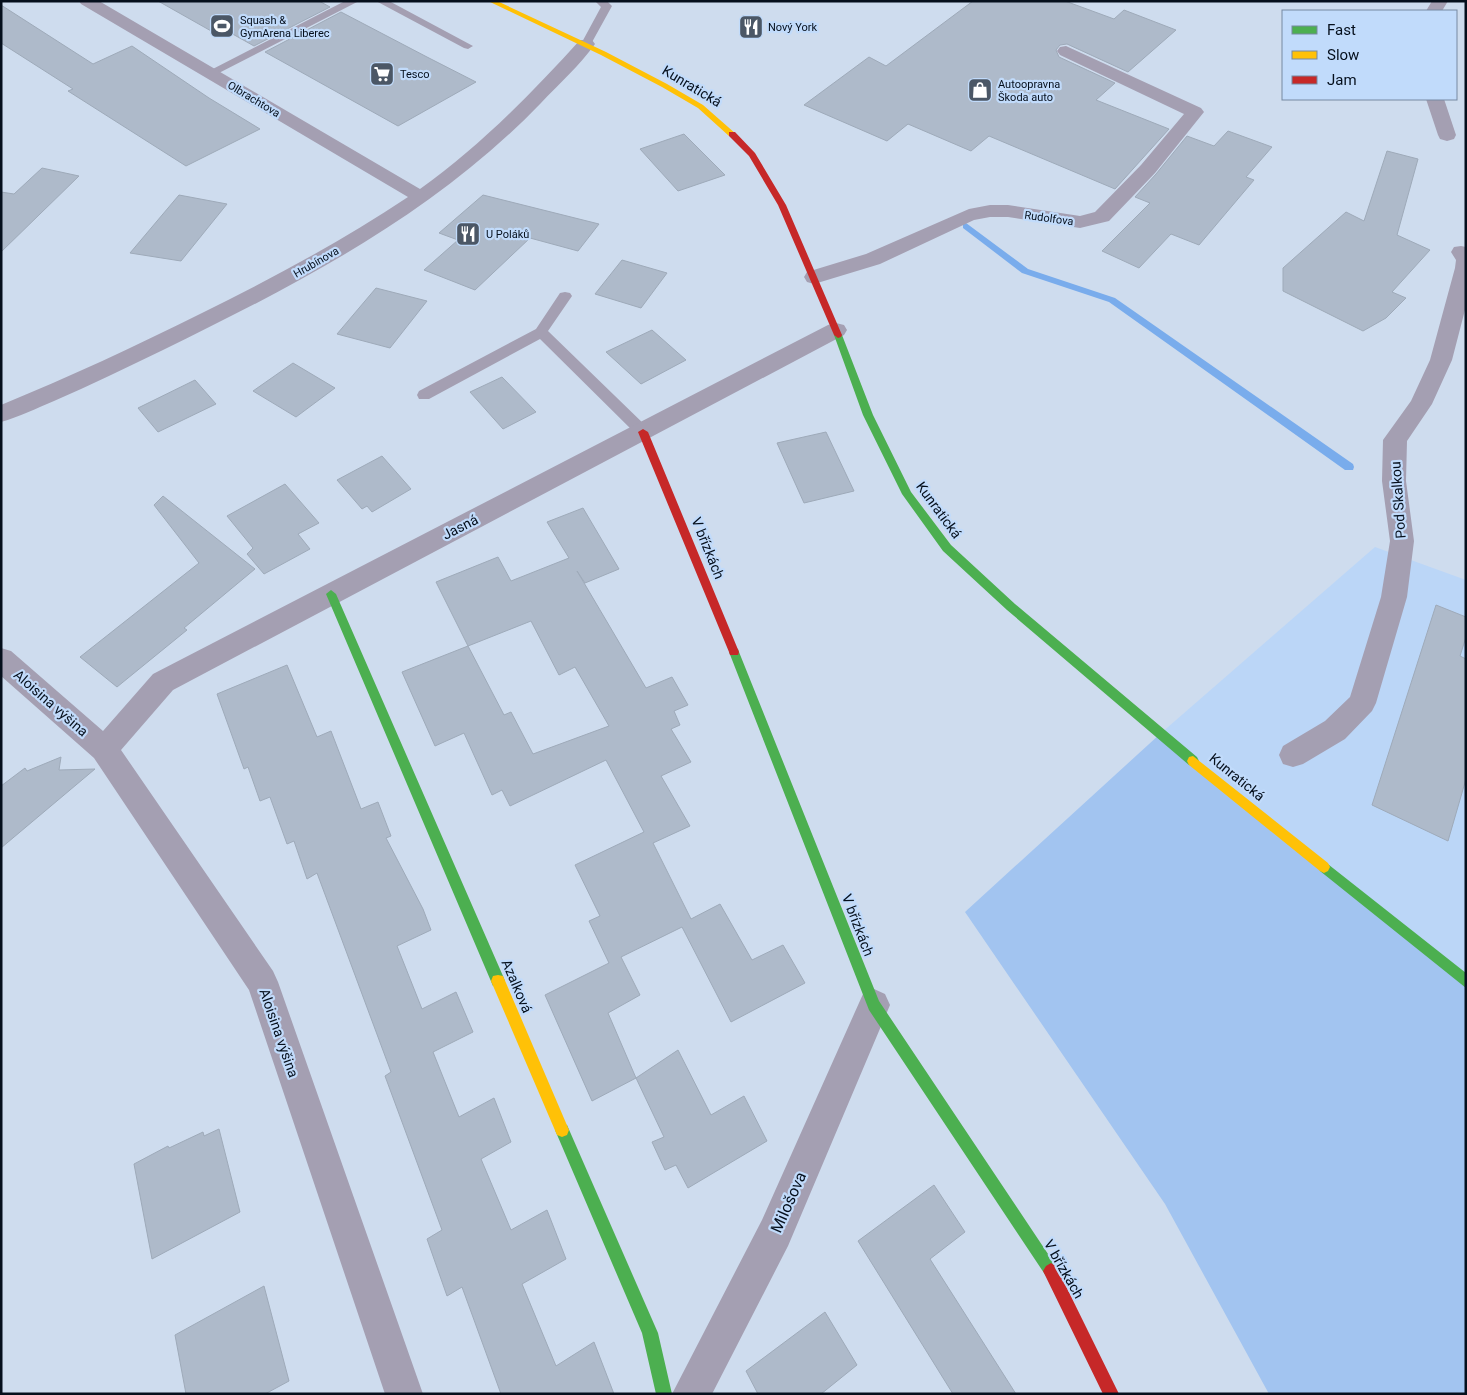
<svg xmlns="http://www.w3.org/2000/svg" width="1467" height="1395" viewBox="0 0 1467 1395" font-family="Roboto,sans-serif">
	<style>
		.built { fill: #bbd6f7 }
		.green { fill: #a2c4f0 }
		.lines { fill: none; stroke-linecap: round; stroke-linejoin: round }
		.stream { fill: #79acec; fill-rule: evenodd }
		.building { fill: #aebaca; stroke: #9eaab9; fill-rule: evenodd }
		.lane { fill: #a49fb2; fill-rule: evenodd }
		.street { fill: #a49fb2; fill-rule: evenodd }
		.fast { fill: #4caf50; fill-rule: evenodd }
		.slow { fill: #ffc107; fill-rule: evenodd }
		.jam { fill: #c62828; fill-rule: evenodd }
		.labels { text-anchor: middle; stroke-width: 4.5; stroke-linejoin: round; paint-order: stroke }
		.far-poi-label { font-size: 11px; fill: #050f1c; stroke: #c1dbfb; text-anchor: start }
		.far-street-label { font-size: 11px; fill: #050f1c; stroke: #c1dbfb }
		.street-label { font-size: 14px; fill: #050f1c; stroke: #c1dbfb }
		.near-street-label { font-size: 16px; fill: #050f1c; stroke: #c1dbfb }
	</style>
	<rect width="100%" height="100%" fill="#cedcee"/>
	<path class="built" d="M1375,547L1466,580V982L1160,734Z"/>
	<path class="green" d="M1160,734L1466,982V1394H1269L1165,1204L965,912Z"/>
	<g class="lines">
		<path class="stream" d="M966,223L1028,269L1115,298L1353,464L1354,467L1353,470H1345L1109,302L1022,273L963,228V224Z"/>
	</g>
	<path class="building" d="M158,1H319L330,7L254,46L229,32L220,36Z
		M973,1H1065L1114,19L1124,10L1176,30L1128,72L1067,44L1060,45L1056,50L1059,57L1115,83L1096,100L1169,129L1115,189L989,136L971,151L908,124L887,141L804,105L869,57L886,66Z
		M1,5L93,64L132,46L209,98L260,129L186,166L68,91L73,89L1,43Z
		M341,12L427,57L476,82L398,126L265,52Z
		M1228,131L1272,147L1246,177L1254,180L1199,245L1171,234L1139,268L1102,251L1150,203L1135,197L1156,174L1187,136L1214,146Z
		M684,134L725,175L678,191L640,149Z
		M1387,151L1418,159L1397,235L1430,250L1392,292L1406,298L1386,318L1363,331L1283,291V268L1346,212L1364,221Z
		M42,168L79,176L1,252V192L14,194Z
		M179,195L227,204L181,261L130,253Z
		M483,195L599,224L578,251L530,238L475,290L424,270L458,240L439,233Z
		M622,260L667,273L641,308L595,294Z
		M376,288L427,301L390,348L337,334Z
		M652,330L686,360L641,384L606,352Z
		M293,363L335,388L296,417L253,391Z
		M502,377L536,412L503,429L470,392Z
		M195,380L216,404L158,432L138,408Z
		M826,432L854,491L804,503L777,443Z
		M382,456L411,489L372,512L367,506L362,509L337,480Z
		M285,484L319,523L298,534L310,549L264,574L247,554L253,548L227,516Z
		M163,496L255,569L184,628L187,630L117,687L80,657L199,563L154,505Z
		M583,508L619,569L585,583L577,571L646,688L672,677L688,705L674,711L680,725L671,729L691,762L661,776L690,826L653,843L691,919L720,904L752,960L783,945L805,983L731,1022L682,927L621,957L640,995L608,1013L636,1078L592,1101L545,995L609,963L589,921L600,916L575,865L644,832L606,760L510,806L502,790L492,795L464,733L435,746L402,672L468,646L436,582L498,557L511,581L569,558L547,522ZM531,621L559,675L575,667L609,726L533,754L511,712L504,715L468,646Z
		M1436,605L1466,617V637L1460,656L1466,659V779L1448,841L1372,805Z
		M287,665L317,737L331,731L361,809L378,802L391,836L386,838L423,909L431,930L397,946L422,1009L456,992L473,1032L433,1052L459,1117L494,1098L511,1142L481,1159L511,1230L547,1210L566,1259L522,1284L556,1366L594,1342L614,1394H501L462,1287L447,1296L427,1239L442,1230L385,1076L391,1072L336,924L317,873L307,879L294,841L287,844L270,797L260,801L248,767L244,769L217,694Z
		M61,757L59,770L95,769L1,848V786L25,768L27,771Z
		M678,1050L711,1115L744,1096L767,1141L688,1188L676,1165L665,1170L652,1142L664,1137L636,1078Z
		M219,1129L240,1212L152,1259L134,1164L168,1146L169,1148L203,1132L204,1136Z
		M934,1185L965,1232L930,1259L1016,1394H953L858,1241Z
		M264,1286L289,1381L265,1394H186L175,1335Z
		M825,1312L857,1365L821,1394H758L746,1371Z"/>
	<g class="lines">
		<path class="lane" d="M345,1H359L215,75H207L205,73Z
			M376,1H389L473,46L468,49L464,48Z
			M595,1H607L612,6L591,44L586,47L581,44L601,7Z
			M565,292L570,293L572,296L548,331L648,428L650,432L648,436L643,437L638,436L540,339L429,399H419L417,395L419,391L536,329L560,293Z"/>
		<path class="street" d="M79,1H99L420,189C480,146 531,94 580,40H592L595,44C580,65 559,84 541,103C434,214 300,283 163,350C127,367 91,385 54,401C37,408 19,417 1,422V405C69,377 136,346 202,313C273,278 342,241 408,197L81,4Z
			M1432,1H1448L1442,11H1426Z
			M1066,46L1201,108L1204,112L1155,173L1109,221L1080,228L1008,217H990L974,220L880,264L814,284L807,282L804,277L807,272L866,254L969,209L990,205H1008L1080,216L1095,212L1141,165L1184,114L1060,55L1057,51L1060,47Z
			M1426,99H1444L1456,135L1454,139L1447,141L1440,139L1438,135Z
			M1461,246L1466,247V306L1452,360L1432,404L1407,441L1406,481L1414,541L1407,597L1376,703L1372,711L1345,739L1303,764L1293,767L1283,764L1279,755L1283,746L1325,721L1350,697L1381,597L1390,541L1382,481L1383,440L1411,401L1430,360L1455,268L1456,260L1451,252L1454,247Z
			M836,323L844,325L847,330L844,335L173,690L121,750L273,971L278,982L423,1394H385L249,990L94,758L1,676V648L11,651L103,731L153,674L828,325Z
			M874,989L885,994L890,1005L788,1246L712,1394H672L762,1220L863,994Z"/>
		<path class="fast" d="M838,332L842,335L873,415L911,492L951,545L1015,604L1197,757L1199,761L1197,765L1193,766L1189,765L1007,610L943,551L902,494L863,415L834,335Z
			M331,590L336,594L503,976L505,981L503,986L498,987L493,986L326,594Z
			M734,647L738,649L739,652L879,1001L1056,1266L1059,1271L1056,1276L1051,1279L1046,1276L869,1010L729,652L730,649Z
			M1324,861L1466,973V988L1320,871L1318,867L1320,863Z
			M562,1123L567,1125L658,1333L672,1394H656L642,1333L555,1130L557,1125Z"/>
		<path class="slow" d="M488,1H497L606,52L667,84L703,105L736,134L729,136L698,108L662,87L601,55Z
			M1193,756L1328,863L1330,867L1328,871L1324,873L1320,871L1189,765L1187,761L1189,757Z
			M498,975L503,976L569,1130L567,1135L562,1137L557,1135L491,981L493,976Z"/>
		<path class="jam" d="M729,132H735L755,153L786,205L842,335L841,337L838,338L834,335L778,205L749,156L729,136Z
			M643,429L648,432L739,652L738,655H730L729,652L638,432Z
			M1051,1263L1056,1266L1119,1394H1103L1043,1271L1046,1266Z"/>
	</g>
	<defs>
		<symbol id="stadium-square" viewBox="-11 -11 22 22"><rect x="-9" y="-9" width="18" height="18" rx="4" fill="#4b5766" stroke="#c1dbfb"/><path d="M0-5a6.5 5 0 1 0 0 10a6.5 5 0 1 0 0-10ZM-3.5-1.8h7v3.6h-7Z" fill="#fff"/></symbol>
		<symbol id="restaurant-square" viewBox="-11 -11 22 22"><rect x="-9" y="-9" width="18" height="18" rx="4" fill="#4b5766" stroke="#c1dbfb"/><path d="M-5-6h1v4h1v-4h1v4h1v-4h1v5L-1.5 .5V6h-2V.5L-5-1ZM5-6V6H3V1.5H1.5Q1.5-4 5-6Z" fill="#fff"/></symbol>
		<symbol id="supermarket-square" viewBox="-11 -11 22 22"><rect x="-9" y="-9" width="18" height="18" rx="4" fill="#4b5766" stroke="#c1dbfb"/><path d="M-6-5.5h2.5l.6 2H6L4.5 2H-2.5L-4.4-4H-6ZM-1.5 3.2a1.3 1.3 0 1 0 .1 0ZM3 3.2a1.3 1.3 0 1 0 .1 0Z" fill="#fff"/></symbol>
		<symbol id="shop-square" viewBox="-11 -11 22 22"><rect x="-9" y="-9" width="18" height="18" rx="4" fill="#4b5766" stroke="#c1dbfb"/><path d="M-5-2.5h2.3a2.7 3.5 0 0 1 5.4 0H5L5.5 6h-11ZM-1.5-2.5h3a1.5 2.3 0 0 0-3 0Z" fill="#fff"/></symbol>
	</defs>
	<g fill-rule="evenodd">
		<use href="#stadium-square" x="208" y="12" width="28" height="28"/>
		<use href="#restaurant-square" x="737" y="13" width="28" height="28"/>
		<use href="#supermarket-square" x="368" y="60" width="28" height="28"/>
		<use href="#shop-square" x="966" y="76" width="28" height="28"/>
		<use href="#restaurant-square" x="454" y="220" width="28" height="28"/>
	</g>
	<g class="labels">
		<g class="far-poi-label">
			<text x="240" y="24">Squash &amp;<tspan x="240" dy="13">GymArena Liberec</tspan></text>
			<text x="768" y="31">Nový York</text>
			<text x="400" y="78">Tesco</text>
			<text x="998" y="88">Autoopravna<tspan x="998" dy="13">Škoda auto</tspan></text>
			<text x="486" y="238">U Poláků</text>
		</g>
		<g class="far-street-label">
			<text transform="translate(254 99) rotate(31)" y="4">Olbrachtova</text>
			<text transform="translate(1049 218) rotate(8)" y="4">Rudolfova</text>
			<text transform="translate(316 262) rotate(-30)" y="4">Hrubínova</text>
		</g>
		<g class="street-label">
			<text transform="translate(692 86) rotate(31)" y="5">Kunratická</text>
			<text transform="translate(1398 500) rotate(-94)" y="5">Pod Skalkou</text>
			<text transform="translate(939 510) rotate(54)" y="5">Kunratická</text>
			<text transform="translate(460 527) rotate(-27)" y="5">Jasná</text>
			<text transform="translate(708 548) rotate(68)" y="5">V břízkách</text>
			<text transform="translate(51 703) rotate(41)" y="5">Aloisina výšina</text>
			<text transform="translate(1237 777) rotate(39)" y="5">Kunratická</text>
			<text transform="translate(858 925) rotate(69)" y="5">V břízkách</text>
			<text transform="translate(517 986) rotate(67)" y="5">Azalková</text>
			<text transform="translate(279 1033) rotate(71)" y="5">Aloisina výšina</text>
			<text transform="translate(1064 1269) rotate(60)" y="5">V břízkách</text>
		</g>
		<g class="near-street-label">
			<text transform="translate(788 1202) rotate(-66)" y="6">Milošova</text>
		</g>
	</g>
	<rect width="1467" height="1395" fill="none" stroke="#050f1c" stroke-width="5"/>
	<rect x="1282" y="10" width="175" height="90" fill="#c1dbfb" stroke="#7689a2"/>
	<rect x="1292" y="26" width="25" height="8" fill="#4caf50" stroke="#7689a2"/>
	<text x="1327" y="35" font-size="15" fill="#050f1c">Fast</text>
	<rect x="1292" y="51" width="25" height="8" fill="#ffc107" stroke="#7689a2"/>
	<text x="1327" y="60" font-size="15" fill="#050f1c">Slow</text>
	<rect x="1292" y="76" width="25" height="8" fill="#c62828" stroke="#7689a2"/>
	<text x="1327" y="85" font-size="15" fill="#050f1c">Jam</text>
</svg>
